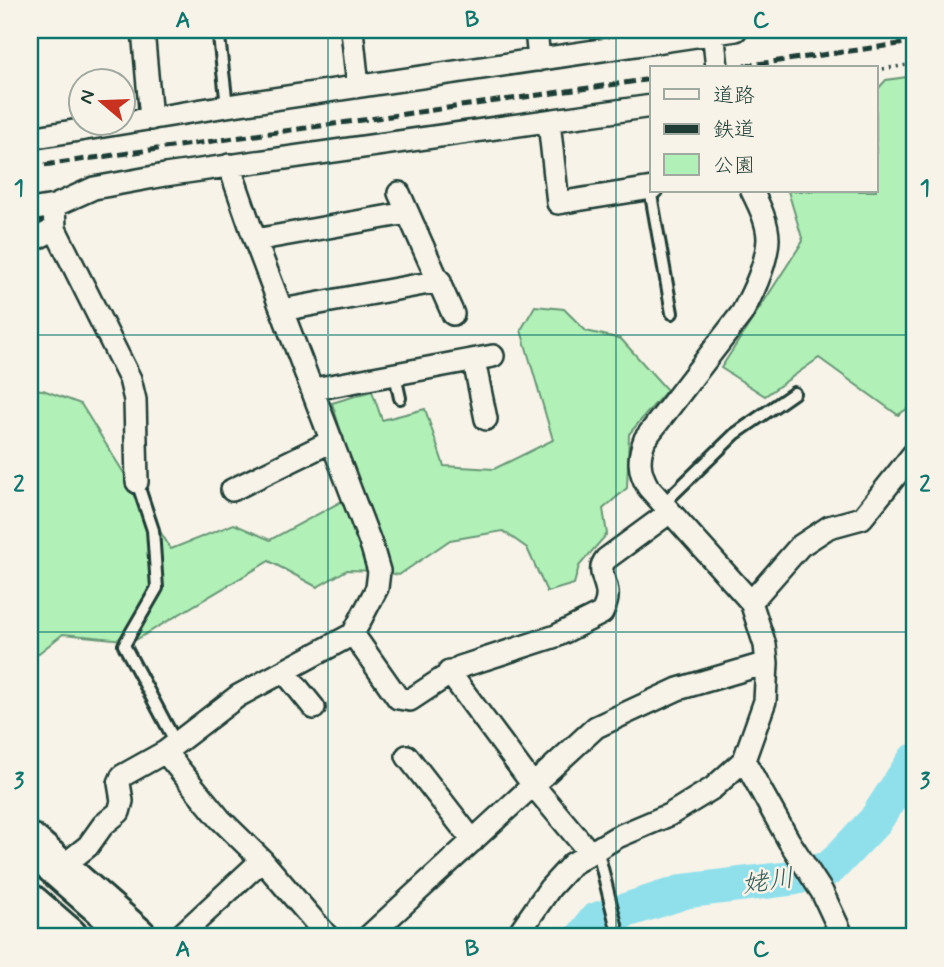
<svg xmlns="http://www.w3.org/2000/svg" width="944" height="967" viewBox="0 0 944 967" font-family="Mynerve,'Klee One',sans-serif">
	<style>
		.green { fill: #b1f1b8; stroke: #689776; stroke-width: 2 }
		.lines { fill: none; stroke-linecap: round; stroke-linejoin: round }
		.river { stroke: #90e0ec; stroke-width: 35 }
		.lane-casing { stroke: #1f3d34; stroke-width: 16 }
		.street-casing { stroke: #1f3d34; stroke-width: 26 }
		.highway-casing { stroke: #1f3d34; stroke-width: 44 }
		.path { stroke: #1f3d34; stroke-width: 3.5; stroke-dasharray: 2 5; stroke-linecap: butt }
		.lane { stroke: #f7f3e8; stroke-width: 10 }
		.street { stroke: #f7f3e8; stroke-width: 21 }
		.highway { stroke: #f7f3e8; stroke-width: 38 }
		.rail { stroke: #1f3d34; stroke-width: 5; stroke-dasharray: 10 5; stroke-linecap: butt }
		.grid { fill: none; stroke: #0f766e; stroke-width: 2; stroke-opacity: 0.55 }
		.labels { text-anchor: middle; stroke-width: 5; stroke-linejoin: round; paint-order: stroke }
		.water-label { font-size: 26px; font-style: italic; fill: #365e59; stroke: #f7f3e8 }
		.neatline { fill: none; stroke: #0f766e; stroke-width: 2.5 }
		.grid-label { font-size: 23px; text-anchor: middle; font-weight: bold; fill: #0f766e }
	</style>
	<rect width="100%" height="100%" fill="#f7f3e8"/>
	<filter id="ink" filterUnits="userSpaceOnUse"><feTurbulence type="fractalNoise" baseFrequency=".0143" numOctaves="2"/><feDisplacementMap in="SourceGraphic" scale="14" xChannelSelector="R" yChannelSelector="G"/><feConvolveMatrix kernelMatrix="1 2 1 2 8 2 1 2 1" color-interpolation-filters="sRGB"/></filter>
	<g filter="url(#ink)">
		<path class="green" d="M914,76V404L898,415L819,358L765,396L721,368L803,241L788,191H876V91L886,80Z
			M535,306L564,309L586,331L621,339L667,390L629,434L627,488L603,509L607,534L579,566L574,584L547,592L527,548L503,531L450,540L399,575L379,571L347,570L317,587L269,561L134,641L63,634L30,660V389L43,390L81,404L171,549L234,524L270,540L346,499L354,473L332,403L372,391L382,420L425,409L444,466L494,469L553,440L521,330Z"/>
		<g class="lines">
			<path class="river" d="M583,937L596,920L686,891L794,878L830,868L875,821L914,761"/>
			<defs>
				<path id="lane" d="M219,37L227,106
					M650,189L672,313
					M395,375L400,398
					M137,482L153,530L157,588L124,645L176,743
					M663,504L735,434L794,393
					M597,848L619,937"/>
				<path id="street" d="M143,30L151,119
					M352,30L358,86
					M536,30L539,60
					M713,30L717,68
					M549,122L558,203L652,188
					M30,138L227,106L736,30
					M399,193L453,314
					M54,206L55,229L130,379L135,400L137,482
					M30,210L54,206L94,188L165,175L652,106
					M255,240L407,213
					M30,242L55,229
					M282,310L440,281
					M474,361L486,419
					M314,389L493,356
					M232,490L332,441
					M751,602L800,546L829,527L862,518L914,453
					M353,634L398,698L410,700L460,667L556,636L602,613C604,608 607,603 607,597C609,583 595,572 606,559L670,512
					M284,671L314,708
					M449,672L533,785L590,853
					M165,752L220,819L262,860L328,937
					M407,756L473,841
					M744,760L789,841L822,892L843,937
					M59,869L88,846L103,825L119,812L122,801L119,783L122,776L165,752L238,696L353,634L377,588L379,571L372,547L255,240L229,165
					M179,937L262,860
					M368,937L596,727L678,689L767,663
					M516,937L550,888L572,864L617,837L669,815L713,788L744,760L765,701L767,663L765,645L751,602L648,487C638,470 638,457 645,439L742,313C754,291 767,264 768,239C768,223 759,205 752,191"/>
				<path id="highway" d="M30,843L137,937
					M30,904L68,937"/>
			</defs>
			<use href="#lane" class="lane-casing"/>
			<use href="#street" class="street-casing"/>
			<use href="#highway" class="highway-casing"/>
			<path class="path" d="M876,70L914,64"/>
			<use href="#lane" class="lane"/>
			<use href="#street" class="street"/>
			<use href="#highway" class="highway"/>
			<path class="rail" d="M729,68L914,42
				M30,167L652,79"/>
		</g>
	</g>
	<path class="grid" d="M328,30V937M616,30V937M30,335H914M30,632H914"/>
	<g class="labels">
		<g class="water-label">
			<text transform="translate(768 880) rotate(-8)" y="9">姥川</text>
		</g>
	</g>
	<rect width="944" height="967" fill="none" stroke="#f7f3e8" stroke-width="77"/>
	<rect x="650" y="66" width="228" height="126" fill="#f7f3e8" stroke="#a1aaa0" stroke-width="2"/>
	<rect x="664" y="89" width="35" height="10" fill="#f7f3e8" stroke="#a1aaa0" stroke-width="2"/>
	<text x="713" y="102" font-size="21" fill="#1f3d34">道路</text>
	<rect x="664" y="124" width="35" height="10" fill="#1f3d34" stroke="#a1aaa0" stroke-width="2"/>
	<text x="713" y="136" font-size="21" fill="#1f3d34">鉄道</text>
	<rect x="664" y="154" width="35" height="21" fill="#b1f1b8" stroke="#a1aaa0" stroke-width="2"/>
	<text x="713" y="172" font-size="21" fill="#1f3d34">公園</text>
	<g transform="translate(102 102) rotate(289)"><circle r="33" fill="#f7f3e8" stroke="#a1aaa0" stroke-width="2"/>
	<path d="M0-5L12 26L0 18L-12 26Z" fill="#c8321e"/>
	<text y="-10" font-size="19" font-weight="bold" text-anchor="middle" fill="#1f3d34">N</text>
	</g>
	<rect x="38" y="38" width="868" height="890" class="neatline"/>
	<g class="grid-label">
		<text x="183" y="27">A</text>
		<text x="472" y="27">B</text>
		<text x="761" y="27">C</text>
		<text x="19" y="195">1</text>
		<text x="925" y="195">1</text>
		<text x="19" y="491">2</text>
		<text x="925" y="491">2</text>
		<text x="19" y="788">3</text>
		<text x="925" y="788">3</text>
		<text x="183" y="956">A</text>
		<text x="472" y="956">B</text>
		<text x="761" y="956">C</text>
	</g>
</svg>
